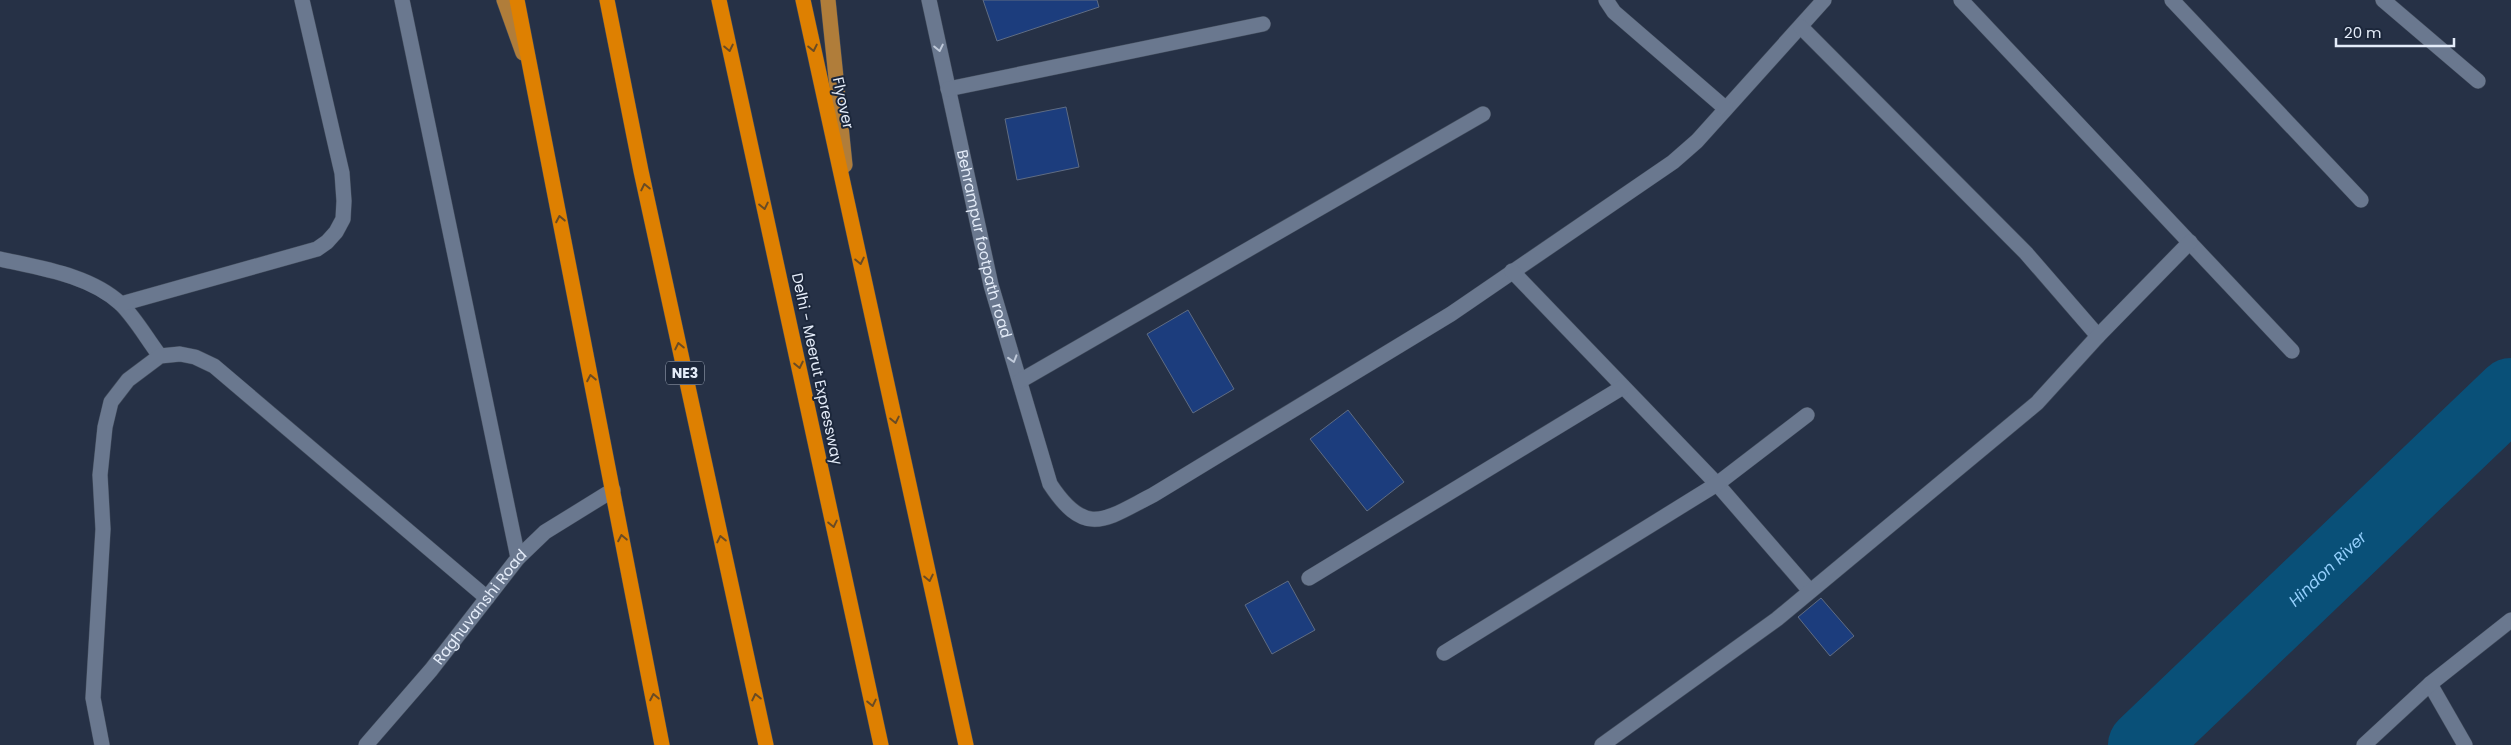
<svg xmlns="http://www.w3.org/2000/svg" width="2511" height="745" viewBox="0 0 2511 745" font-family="Poppins,sans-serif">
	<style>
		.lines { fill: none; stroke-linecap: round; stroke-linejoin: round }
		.river { stroke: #095078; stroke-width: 70 }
		.building { fill: #1c3d7d; stroke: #5f6c83 }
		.minor-casing { stroke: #424c5c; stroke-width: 16 }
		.major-casing { stroke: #424c5c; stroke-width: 16 }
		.highway-casing { stroke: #424c5c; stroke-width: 16 }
		.minor { stroke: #6a788f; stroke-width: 15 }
		.major { stroke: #b07d3a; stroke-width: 15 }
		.highway { stroke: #de8001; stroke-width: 15 }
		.oneway { stroke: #6a4b24 }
		.oneway2 { stroke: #bfc9d9 }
		.labels { text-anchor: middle; stroke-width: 4; stroke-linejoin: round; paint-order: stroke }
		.shield { fill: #1c273b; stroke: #a8b1c0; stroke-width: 1 }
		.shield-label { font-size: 14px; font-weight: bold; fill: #e4ecf9 }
		.street-label { font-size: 15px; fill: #e4ecf9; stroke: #1c273b }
		.water-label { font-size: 16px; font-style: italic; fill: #94cffc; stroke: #1c273b }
	</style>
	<rect width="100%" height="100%" fill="#263146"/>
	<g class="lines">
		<path class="river" id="s1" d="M2143,745L2511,393"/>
	</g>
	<path class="building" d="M983,0H1097L1099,7L997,41Z
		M1066,107L1079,167L1017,180L1005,119Z
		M1188,310L1234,389L1193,413L1147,334Z
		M1348,410L1404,482L1367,511L1310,439Z
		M1288,581L1315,630L1272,654L1245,605Z
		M1821,598L1854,636L1830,656L1798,617Z"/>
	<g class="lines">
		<defs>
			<g id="minor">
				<path d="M402,0L518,558"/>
				<path id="s2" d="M929,0L991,285L1050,484C1086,539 1106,519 1153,495L1451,314L1673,162L1697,141L1824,0"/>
				<path d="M1606,0L1614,12L1725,108"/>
				<path d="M1961,0L2292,351"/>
				<path d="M2172,0L2361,200"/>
				<path d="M2383,0L2478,81"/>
				<path d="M1801,27L2026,253L2098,336"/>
				<path d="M948,89L1263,24"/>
				<path d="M0,259C40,268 90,275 121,304C136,319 147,339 160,356"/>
				<path d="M1512,271L1717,484L1810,591"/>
				<path d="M121,304L317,249L327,242L336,232L343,219L344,201L342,173L302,0"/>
				<path d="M1020,381L1483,114"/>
				<path d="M1309,578L1623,387"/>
				<path d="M1444,653L1717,484L1807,415"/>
				<path d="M2430,684L2465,745"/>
				<path d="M102,745L93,698L103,529L100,475L105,427L111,402L128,380L160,356L180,354L195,357L214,366L487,598"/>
				<path id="s3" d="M366,745L431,670L518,558L545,532L613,490"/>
				<path d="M1602,745L1777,619L2037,403L2098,336L2190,242"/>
				<path d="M2364,745L2430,684L2511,620"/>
			</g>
			<path id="major" d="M504,0L523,53
				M828,0L845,165"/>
			<path id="highway" d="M517,0L662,745
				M607,0L641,171L766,745
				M719,0L881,745
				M803,0L966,745"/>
		</defs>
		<use href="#minor" class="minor-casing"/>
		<use href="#major" class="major-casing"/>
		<use href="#highway" class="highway-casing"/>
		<use href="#minor" class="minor"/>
		<use href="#major" class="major"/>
		<use href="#highway" class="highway"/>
	</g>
	<defs><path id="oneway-chevron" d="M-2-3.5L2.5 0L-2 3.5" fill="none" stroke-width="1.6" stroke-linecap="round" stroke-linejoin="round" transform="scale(1.25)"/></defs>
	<g class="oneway">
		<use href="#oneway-chevron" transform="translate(729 48) rotate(78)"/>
		<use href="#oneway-chevron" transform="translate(813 48) rotate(78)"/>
		<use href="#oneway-chevron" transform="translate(645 187) rotate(-102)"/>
		<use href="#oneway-chevron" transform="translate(764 206) rotate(78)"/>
		<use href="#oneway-chevron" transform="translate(560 219) rotate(-101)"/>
		<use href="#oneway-chevron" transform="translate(860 261) rotate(78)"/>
		<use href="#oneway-chevron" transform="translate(679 346) rotate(-102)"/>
		<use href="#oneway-chevron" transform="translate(799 365) rotate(78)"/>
		<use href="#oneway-chevron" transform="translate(591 378) rotate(-101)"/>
		<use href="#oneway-chevron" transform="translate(895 420) rotate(78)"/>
		<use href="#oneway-chevron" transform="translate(833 524) rotate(78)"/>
		<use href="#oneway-chevron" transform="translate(622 538) rotate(-101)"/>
		<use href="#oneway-chevron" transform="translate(721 539) rotate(-102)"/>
		<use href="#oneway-chevron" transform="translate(929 578) rotate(78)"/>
		<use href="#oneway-chevron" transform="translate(654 697) rotate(-101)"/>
		<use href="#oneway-chevron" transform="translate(756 697) rotate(-102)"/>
		<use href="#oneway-chevron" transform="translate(872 703) rotate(78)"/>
	</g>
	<g class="oneway2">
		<use href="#oneway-chevron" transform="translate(939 48) rotate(78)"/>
		<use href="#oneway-chevron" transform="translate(1013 359) rotate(73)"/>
	</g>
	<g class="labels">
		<rect class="shield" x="666" y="361.5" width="38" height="23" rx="4"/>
		<g class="shield-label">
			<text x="685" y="378">NE3</text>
		</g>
		<g class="street-label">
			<text transform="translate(843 103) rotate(78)" y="5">Flyover</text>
			<text dy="5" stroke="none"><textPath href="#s2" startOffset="250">Behrampur footpath road</textPath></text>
			<text transform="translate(817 369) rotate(78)" y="5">Delhi - Meerut Expressway</text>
			<text dy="5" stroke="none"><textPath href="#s3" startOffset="179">Raghuvanshi Road</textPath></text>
		</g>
		<g class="water-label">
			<text dy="6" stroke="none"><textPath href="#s1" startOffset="255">Hindon River</textPath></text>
		</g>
	</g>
	<path d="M2336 38v8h118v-8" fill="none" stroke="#e4ecf9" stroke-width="2.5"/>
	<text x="2344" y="38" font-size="15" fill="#e4ecf9" stroke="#1c273b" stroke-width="4" paint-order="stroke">20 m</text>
</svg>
